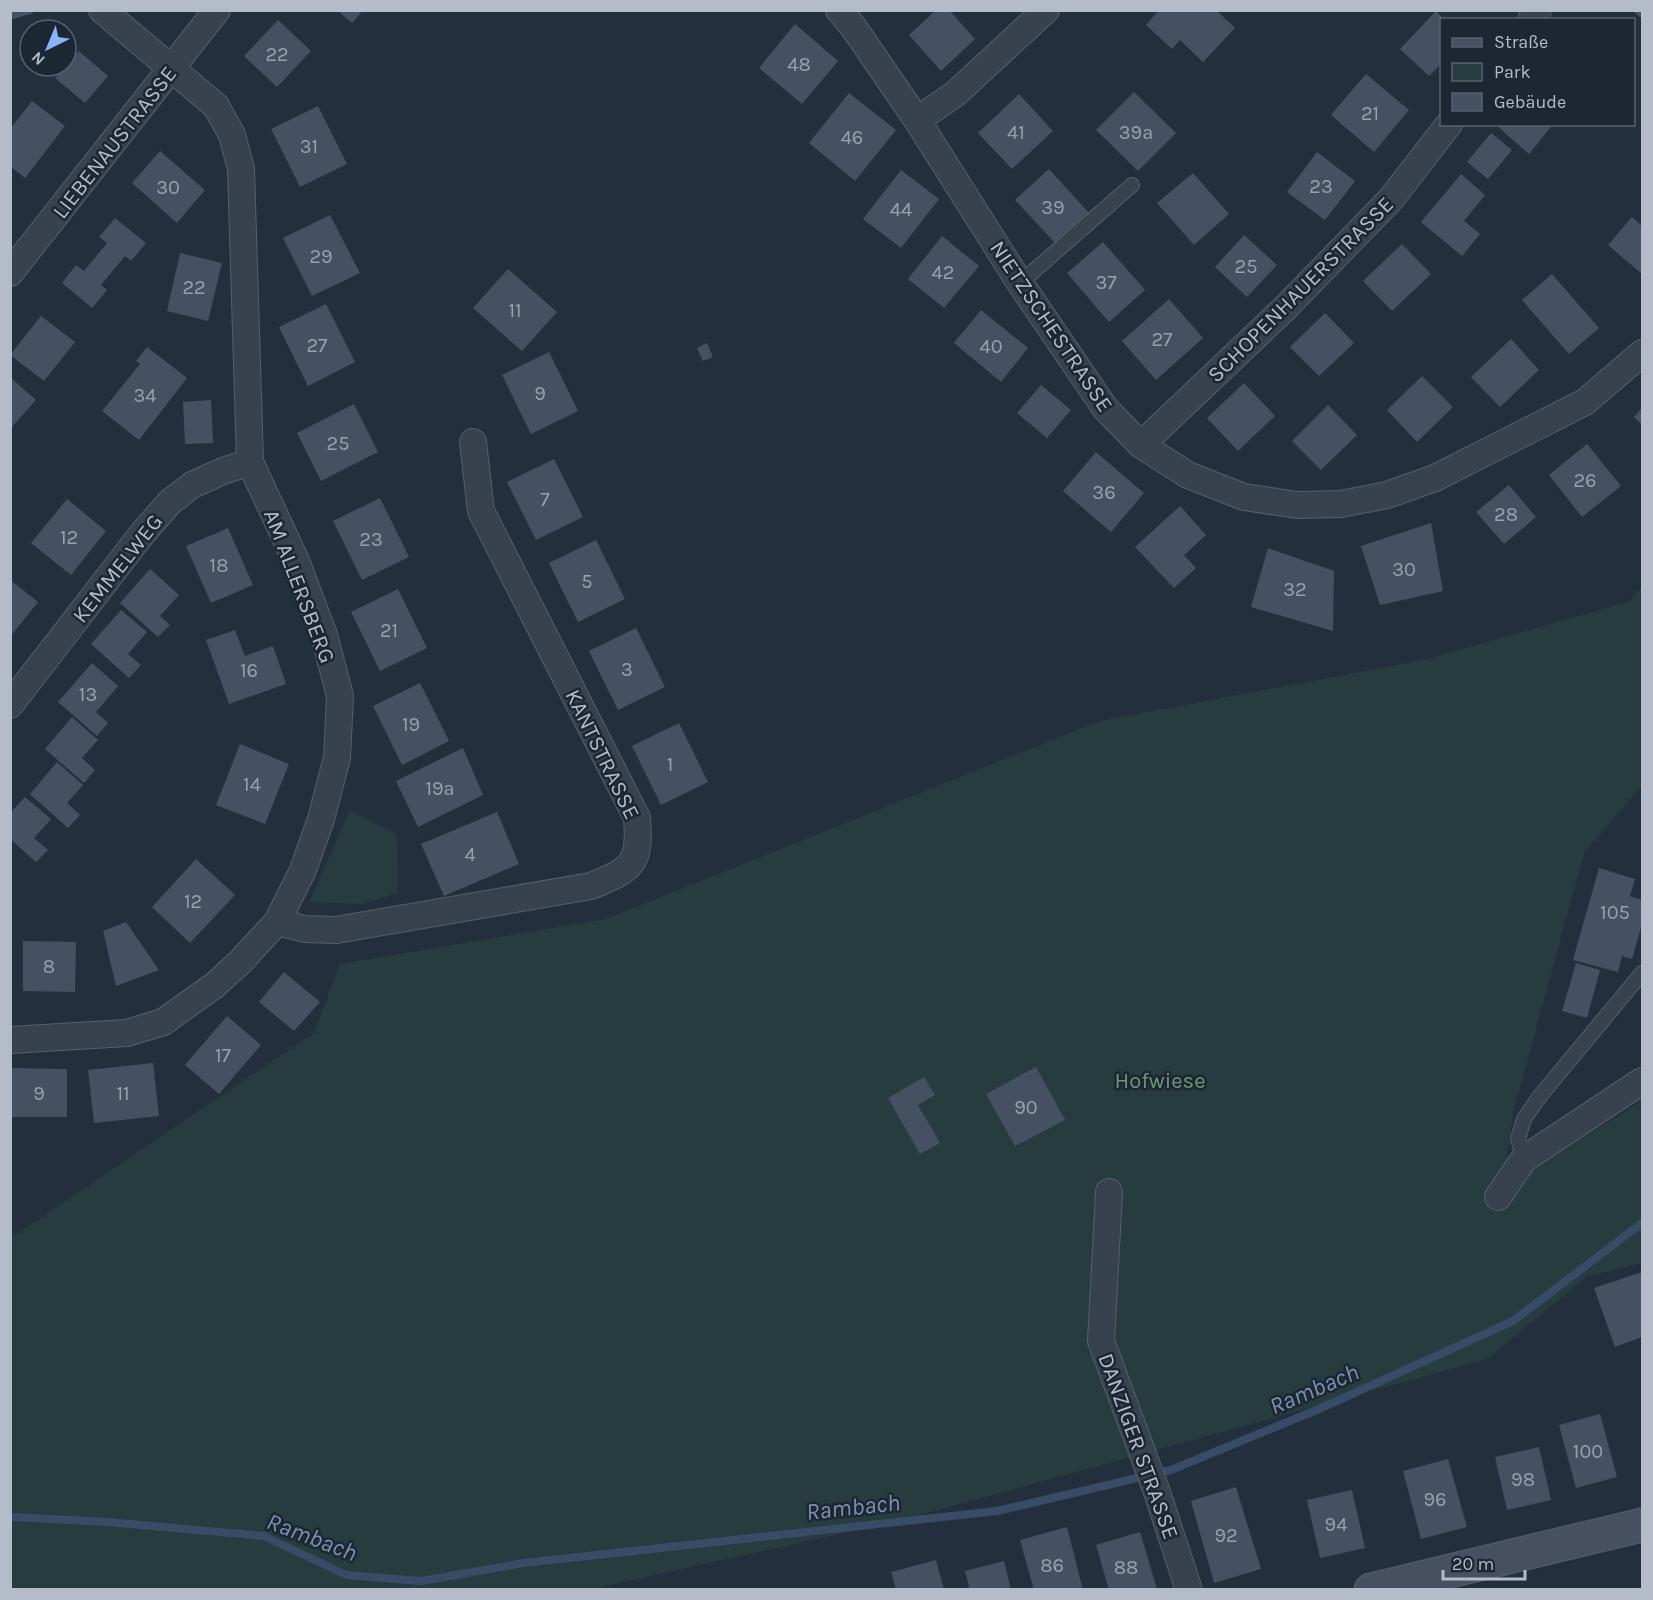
<svg xmlns="http://www.w3.org/2000/svg" width="1653" height="1600" viewBox="0 0 1653 1600" font-family="Karla,sans-serif">
	<style>
		.green { fill: #263c3f }
		.lines { fill: none; stroke-linecap: round; stroke-linejoin: round }
		.stream { stroke: #394c67; stroke-width: 8 }
		.building { fill: #455162 }
		.service-casing { stroke: #565f6c; stroke-width: 16 }
		.minor-casing { stroke: #565f6c; stroke-width: 28 }
		.secondary-casing { stroke: #565f6c; stroke-width: 35 }
		.service { stroke: #38414e; stroke-width: 14 }
		.minor { stroke: #38414e; stroke-width: 26 }
		.secondary { stroke: #465061; stroke-width: 33 }
		.labels { text-anchor: middle; stroke-width: 5; stroke-linejoin: round; paint-order: stroke }
		.number-label { font-size: 20px; fill: #98a1af }
		.street-label { font-size: 22px; fill: #b4bcc9; stroke: #1d2633 }
		.park-label { font-size: 22px; fill: #6b9a76; stroke: #1d2633 }
		.water-label { font-size: 24px; font-style: italic; fill: #7c92b1; stroke: #1d2633 }
	</style>
	<rect width="100%" height="100%" fill="#242f3e"/>
	<path class="green" d="M1642,587V785L1584,853L1514,1110L1507,1156L1534,1168L1642,1101V1263L1588,1276L1487,1359L898,1521L592,1589H11L10,1235H15L314,1033L340,964L606,919L1100,721L1424,660L1628,602Z
		M350,811L397,834L398,893L363,904L309,902Z"/>
	<g class="lines">
		<path class="stream" d="M10,1517L108,1522L264,1536L346,1575L421,1581L524,1563L997,1511L1171,1470L1319,1409L1513,1321L1642,1223"/>
	</g>
	<path class="building" d="M10,10H32L33,13L10,20Z
		M337,10H363L352,23Z
		M936,10H949L975,39L941,71L909,35Z
		M1159,10H1216L1235,28L1203,62L1180,40L1172,49L1146,25Z
		M1632,10H1642V19Z
		M1436,11L1445,20H1442V63L1429,76L1400,49Z
		M278,20L311,51L277,87L244,56Z
		M795,24L838,61L802,104L759,68Z
		M79,51L108,76L85,103L55,78Z
		M1366,74L1409,110L1374,152L1331,115Z
		M1134,92L1176,133L1138,171L1096,130Z
		M849,93L896,130L855,181L809,143Z
		M1019,94L1053,131L1012,169L978,133Z
		M32,101L65,126L25,178L10,166V129Z
		M318,106L347,164L300,187L271,129Z
		M1500,124H1553L1529,154L1498,127Z
		M1491,133L1512,150L1488,179L1467,162Z
		M160,151L205,190L177,223L132,183Z
		M1317,152L1355,181L1325,220L1287,192Z
		M1049,169L1090,214L1056,244L1015,200Z
		M901,170L939,199L901,248L863,219Z
		M1193,173L1229,214L1194,245L1157,203Z
		M1461,174L1485,195L1464,221L1480,234L1462,256L1421,222Z
		M330,215L360,273L312,296L283,238Z
		M1632,217L1642,226V274L1608,245Z
		M115,218L146,243L131,261L125,256L101,285L107,290L92,308L62,283L76,265L84,271L107,243L99,237Z
		M1244,235L1277,265L1247,297L1215,267Z
		M942,236L979,266L944,308L908,279Z
		M1103,242L1145,290L1109,322L1067,273Z
		M1402,244L1431,274L1392,311L1363,281Z
		M180,253L222,263L208,321L167,311Z
		M508,269L557,312L522,351L473,308Z
		M1552,274L1599,328L1569,354L1522,300Z
		M1169,299L1203,338L1156,380L1122,341Z
		M326,304L355,362L308,386L279,327Z
		M981,310L1028,348L1001,382L954,343Z
		M1325,313L1354,343L1319,376L1290,347Z
		M41,316L75,342L44,381L10,355Z
		M1511,339L1539,370L1500,407L1471,377Z
		M707,343L713,357L703,361L697,348Z
		M147,347L187,378L139,440L102,411L140,364L136,361Z
		M549,352L578,411L531,434L502,375Z
		M1422,376L1453,407L1417,442L1387,410Z
		M10,377L36,400L10,429Z
		M1244,383L1275,416L1238,451L1207,418Z
		M1041,385L1071,410L1047,438L1017,413Z
		M211,400L213,443L185,444L183,402Z
		M354,404L378,452L321,481L297,433Z
		M1328,405L1357,435L1321,470L1292,441Z
		M1642,408V425L1634,417Z
		M1587,444L1621,486L1582,517L1549,475Z
		M1096,452L1144,493L1111,532L1063,491Z
		M554,459L583,517L536,540L507,482Z
		M1509,485L1536,517L1504,544L1476,512Z
		M380,498L409,557L362,580L333,521Z
		M67,499L106,531L71,575L31,543Z
		M1180,506L1206,535L1184,555L1196,568L1174,588L1135,547Z
		M1431,523L1443,591L1380,605L1361,546Z
		M228,528L253,585L211,603L186,546Z
		M596,540L625,599L578,622L549,563Z
		M1268,548L1334,571L1333,631L1251,607Z
		M150,569L179,595L160,616L170,625L158,637L120,603Z
		M10,580L38,602L10,637Z
		M398,589L427,648L380,671L351,612Z
		M121,610L147,632L128,654L141,665L129,678L91,644Z
		M636,628L665,687L618,710L589,651Z
		M235,630L245,656L273,646L286,684L229,704L206,640Z
		M92,663L118,686L96,712L108,723L97,736L58,702Z
		M420,683L449,741L402,765L373,706Z
		M72,717L98,740L82,758L95,770L84,783L45,749Z
		M679,723L708,782L661,805L632,746Z
		M240,744L289,764L265,824L216,805Z
		M463,748L483,795L418,827L396,781Z
		M57,762L83,785L67,803L80,815L68,828L30,794Z
		M25,797L51,819L34,838L48,850L36,862L10,839V813Z
		M497,812L519,864L444,896L421,844Z
		M196,859L235,895L190,943L152,907Z
		M1599,868L1635,879L1630,896L1642,900V924L1632,959L1622,956L1618,972L1573,960Z
		M126,922L159,970L116,986L103,931Z
		M23,941L76,942L75,992L23,991Z
		M1576,963L1600,970L1587,1018L1562,1011Z
		M284,972L320,1002L294,1031L259,1002Z
		M227,1016L261,1045L219,1094L185,1065Z
		M153,1063L159,1116L94,1123L88,1070Z
		M1036,1067L1065,1120L1015,1146L986,1094Z
		M10,1068L67,1069V1117H10Z
		M924,1077L935,1095L918,1105L940,1143L920,1154L888,1098Z
		M1642,1272V1337L1615,1347L1594,1288Z
		M1600,1414L1617,1477L1576,1488L1559,1425Z
		M1539,1447L1551,1500L1507,1510L1495,1457Z
		M1448,1459L1467,1527L1421,1539L1403,1471Z
		M1236,1487L1261,1569L1214,1583L1191,1501Z
		M1352,1490L1365,1548L1320,1558L1307,1500Z
		M1067,1527L1083,1590H1034L1020,1540Z
		M1140,1532L1157,1589L1109,1590L1096,1545Z
		M936,1560L944,1590H896L891,1572Z
		M1004,1561L1011,1590H970L965,1571Z"/>
	<g class="lines">
		<defs>
			<path id="service" d="M1020,283L1132,185
				M1524,1159L1518,1139L1524,1119L1540,1096L1642,973"/>
			<path id="minor" d="M839,10L854,28L917,120L1020,283L1105,408L1141,445L1188,475L1244,497L1297,505L1341,504L1387,495L1435,478L1585,402L1642,353
				M1531,20L1538,10
				M917,120L955,94L1046,10
				M10,273L217,10
				M1141,445L1285,308L1391,199L1449,124
				M10,705L142,534L170,502L192,485L223,471L250,462
				M277,922L305,929L336,930L591,886C632,869 641,865 637,818L481,511L473,442
				M10,1040L127,1033L163,1022L215,985L241,961L277,922L303,870L321,819L337,758L340,696L324,635L296,561L250,462L241,169L232,135L216,106L102,10
				M1109,1192L1101,1341L1157,1492L1189,1590
				M1498,1197L1524,1159L1642,1081"/>
			<path id="secondary" d="M1371,1590L1642,1525"/>
		</defs>
		<use href="#service" class="service-casing"/>
		<use href="#minor" class="minor-casing"/>
		<use href="#secondary" class="secondary-casing"/>
		<use href="#service" class="service"/>
		<use href="#minor" class="minor"/>
		<use href="#secondary" class="secondary"/>
	</g>
	<g class="labels">
		<g class="number-label">
			<text x="277" y="61">22</text>
			<text x="799" y="71">48</text>
			<text x="1370" y="120">21</text>
			<text x="1016" y="139">41</text>
			<text x="1136" y="139">39a</text>
			<text x="852" y="144">46</text>
			<text x="309" y="153">31</text>
			<text x="1321" y="193">23</text>
			<text x="168" y="194">30</text>
			<text x="1053" y="214">39</text>
			<text x="901" y="216">44</text>
			<text x="321" y="263">29</text>
			<text x="1246" y="273">25</text>
			<text x="943" y="279">42</text>
			<text x="1106" y="289">37</text>
			<text x="194" y="294">22</text>
			<text x="515" y="317">11</text>
			<text x="1162" y="346">27</text>
			<text x="317" y="352">27</text>
			<text x="991" y="353">40</text>
			<text x="540" y="400">9</text>
			<text x="145" y="402">34</text>
			<text x="338" y="450">25</text>
			<text x="1585" y="487">26</text>
			<text x="1104" y="499">36</text>
			<text x="545" y="506">7</text>
			<text x="1506" y="521">28</text>
			<text x="69" y="544">12</text>
			<text x="371" y="546">23</text>
			<text x="219" y="572">18</text>
			<text x="1404" y="576">30</text>
			<text x="587" y="588">5</text>
			<text x="1295" y="596">32</text>
			<text x="389" y="637">21</text>
			<text x="627" y="676">3</text>
			<text x="249" y="677">16</text>
			<text x="88" y="701">13</text>
			<text x="411" y="731">19</text>
			<text x="670" y="771">1</text>
			<text x="252" y="791">14</text>
			<text x="440" y="795">19a</text>
			<text x="470" y="861">4</text>
			<text x="193" y="908">12</text>
			<text x="1615" y="919">105</text>
			<text x="49" y="973">8</text>
			<text x="223" y="1062">17</text>
			<text x="39" y="1100">9</text>
			<text x="123" y="1100">11</text>
			<text x="1026" y="1114">90</text>
			<text x="1588" y="1458">100</text>
			<text x="1523" y="1486">98</text>
			<text x="1435" y="1506">96</text>
			<text x="1336" y="1531">94</text>
			<text x="1226" y="1542">92</text>
			<text x="1052" y="1572">86</text>
			<text x="1126" y="1574">88</text>
		</g>
		<g class="street-label">
			<text transform="translate(114 142) rotate(-52)" y="8">LIEBENAUSTRASSE</text>
			<text transform="translate(1300 289) rotate(-45)" y="8">SCHOPENHAUERSTRASSE</text>
			<text transform="translate(1052 326) rotate(56)" y="8">NIETZSCHESTRASSE</text>
			<text transform="translate(117 568) rotate(-52)" y="8">KEMMELWEG</text>
			<text transform="translate(300 586) rotate(69)" y="8">AM ALLERSBERG</text>
			<text transform="translate(603 754) rotate(64)" y="8">KANTSTRASSE</text>
			<text transform="translate(1139 1446) rotate(70)" y="8">DANZIGER STRASSE</text>
		</g>
		<g class="park-label">
			<text x="1160" y="1088">Hofwiese</text>
		</g>
		<g class="water-label">
			<text transform="translate(1314 1389) rotate(-23)" y="8">Rambach</text>
			<text transform="translate(853 1507) rotate(-6)" y="8">Rambach</text>
			<text transform="translate(312 1537) rotate(21)" y="8">Rambach</text>
		</g>
	</g>
	<rect width="1653" height="1600" fill="none" stroke="#b4bcc9" stroke-width="24"/>
	<rect x="1440" y="18" width="195" height="108" fill="#1d2633" stroke="#59626f" stroke-width="1.5"/>
	<rect x="1452" y="38" width="30" height="9" fill="#465061" stroke="#59626f" stroke-width="1.5"/>
	<text x="1494" y="48" font-size="18" fill="#b4bcc9">Straße</text>
	<rect x="1452" y="63" width="30" height="18" fill="#263c3f" stroke="#59626f" stroke-width="1.5"/>
	<text x="1494" y="78" font-size="18" fill="#b4bcc9">Park</text>
	<rect x="1452" y="93" width="30" height="18" fill="#455162" stroke="#59626f" stroke-width="1.5"/>
	<text x="1494" y="108" font-size="18" fill="#b4bcc9">Gebäude</text>
	<g transform="translate(48 48) rotate(223)"><circle r="28" fill="#1d2633" stroke="#59626f" stroke-width="1.5"/>
	<path d="M0-4.5L10 22L0 15L-10 22Z" fill="#8ab4f8"/>
	<text y="-9" font-size="16" font-weight="bold" text-anchor="middle" fill="#b4bcc9">N</text>
	</g>
	<path d="M1443 1570v9h82v-9" fill="none" stroke="#b4bcc9" stroke-width="3"/>
	<text x="1452" y="1570" font-size="18" fill="#b4bcc9" stroke="#1d2633" stroke-width="4.5" paint-order="stroke">20 m</text>
</svg>
